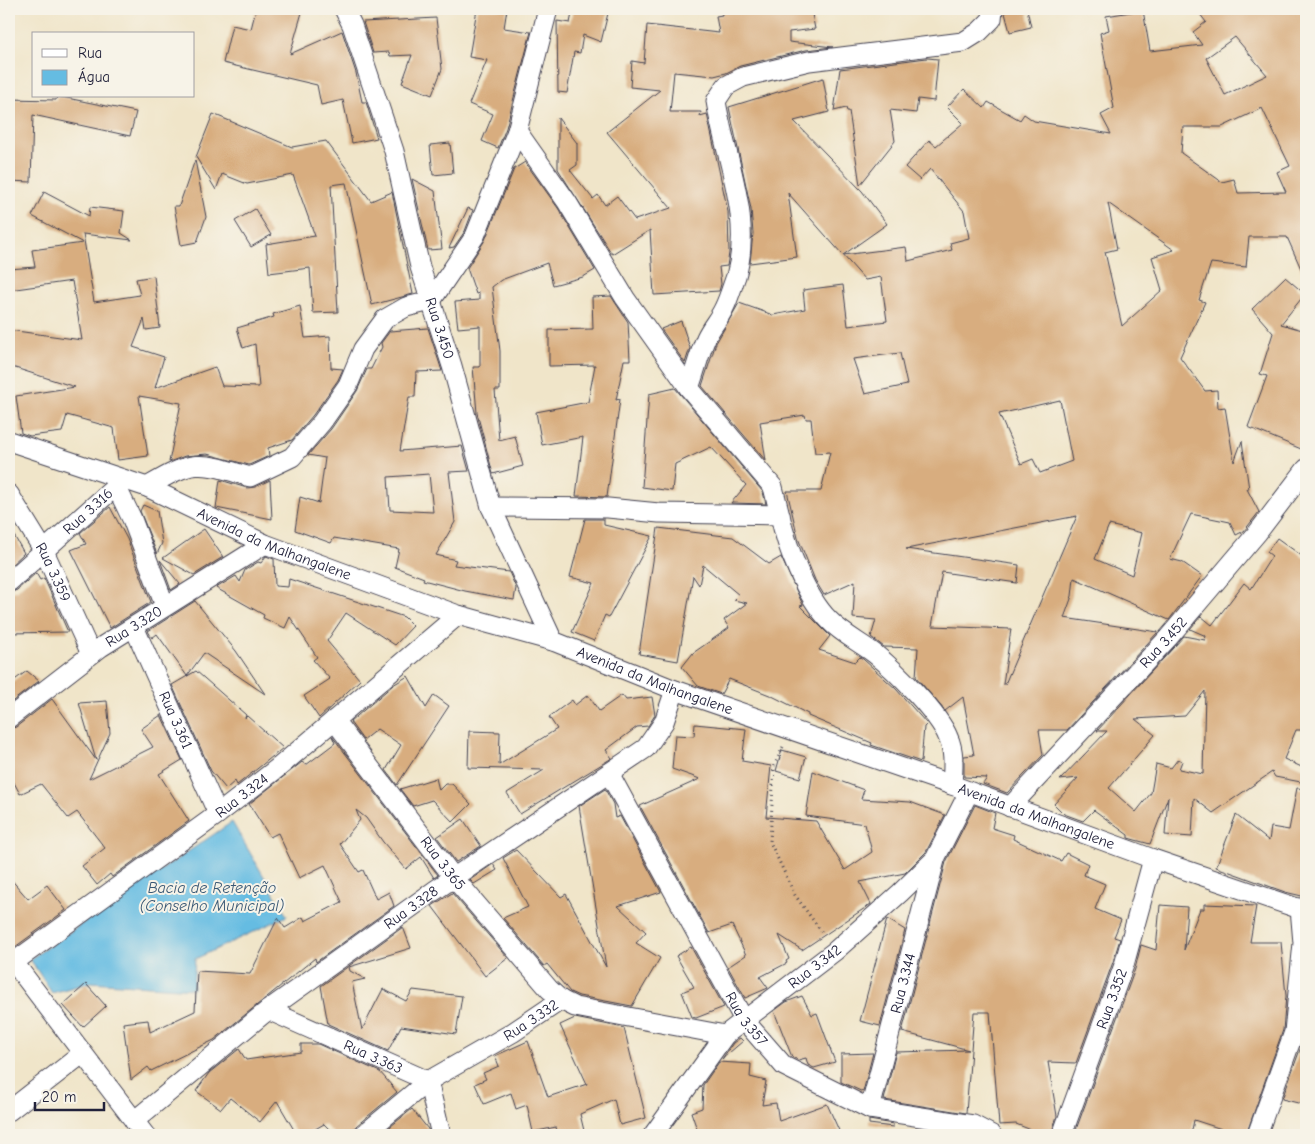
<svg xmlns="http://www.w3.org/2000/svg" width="1315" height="1144" viewBox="0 0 1315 1144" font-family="'Comic Neue',sans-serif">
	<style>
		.water { fill: #65bce2; stroke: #446f8e }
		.building { fill: #d8ad7f; fill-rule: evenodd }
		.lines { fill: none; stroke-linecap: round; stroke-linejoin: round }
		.street-casing { stroke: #413f50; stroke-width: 21 }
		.path { stroke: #413f50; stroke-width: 3; stroke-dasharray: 1 4; stroke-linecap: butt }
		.street { stroke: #fff; stroke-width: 19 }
		.labels { text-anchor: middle; stroke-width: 4; stroke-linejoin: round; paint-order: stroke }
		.street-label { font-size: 15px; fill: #22223b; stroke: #f7f3e8 }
		.water-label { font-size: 16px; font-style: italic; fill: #395875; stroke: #f7f3e8 }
	</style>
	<rect width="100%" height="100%" fill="#f7f3e8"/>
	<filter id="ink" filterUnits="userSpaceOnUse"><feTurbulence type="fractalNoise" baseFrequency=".02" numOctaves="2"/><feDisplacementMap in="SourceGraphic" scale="10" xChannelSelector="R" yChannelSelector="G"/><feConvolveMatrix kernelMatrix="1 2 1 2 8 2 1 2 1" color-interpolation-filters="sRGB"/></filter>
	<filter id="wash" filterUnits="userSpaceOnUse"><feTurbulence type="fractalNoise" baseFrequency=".0096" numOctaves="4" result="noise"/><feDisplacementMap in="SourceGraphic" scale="20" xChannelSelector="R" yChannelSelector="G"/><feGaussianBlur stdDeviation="1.12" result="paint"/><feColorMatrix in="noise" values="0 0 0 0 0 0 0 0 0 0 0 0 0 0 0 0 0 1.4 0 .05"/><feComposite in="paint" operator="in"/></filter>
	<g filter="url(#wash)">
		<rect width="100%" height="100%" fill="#f0e5c9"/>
		<path class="water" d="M232,822L287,916L195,959L193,989L91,982L52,993L30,959Z"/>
		<g id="blocks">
			<path class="building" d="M256,9H303L290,54L342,31L356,73L362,102H366L377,138L352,143L343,100L321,105L317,85L223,63L232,25L251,29Z
				M477,9H507L504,28L531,32L506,128L498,148L482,141L493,114L469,104L487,60L469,57Z
				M573,9H609L601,42L583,35L580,53L574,52L567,93L558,92L557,21L570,23Z
				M721,9H811L815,29L789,32V42L833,47L806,50L740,66L726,73L714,76L674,72L670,112H701L700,116L707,114L728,212L729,253L727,266L719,267L721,284L719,291L654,295L650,230L612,254L558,169V118L577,143V165L570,170L593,199L598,195L605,205L617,196L635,220L671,208L607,132L660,90L630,87L632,61L644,63L647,25L719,33L716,16L722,15Z
				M1004,9H1027L1031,27L1010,32Z
				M1196,9H1306V280L1287,237H1249L1246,267L1211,263L1199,300L1205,302L1180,357L1205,391L1217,390L1218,408L1225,407L1234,462L1242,441L1249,489H1247L1259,512L1244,531L1236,535L1230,522L1191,514L1170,559L1182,562L1202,576L1169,620L1074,578L1072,596L1064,618L1158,632L1067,730H1039L1043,755L1007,793L983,784L987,778L964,777V756L974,755L963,697L945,711L916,677L918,648L884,647L871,637L876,620L853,618L855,581L824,595L815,580L798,538L787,491H821L830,452L815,453L811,419H806L805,415L760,422L766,461L702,386L716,343L739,303L773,315L805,309L803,290L843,285L848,326L887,321L881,277L865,280L788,193L797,257L750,263L753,233L751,209L729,107L823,78L829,112L794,121L862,191L887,224L843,255L906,247L908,261L952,250L950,243L969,238L964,211L930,169L920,180L905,167L929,140L936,146L963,123L947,107L964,89L984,108L988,102L1020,120L1024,114L1034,121L1111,134L1101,115L1114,108L1100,33L1109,30L1106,16L1143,10L1150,51L1202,45L1193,32L1206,22ZM1235,37L1267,75L1225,95L1206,58ZM1262,108L1290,166L1277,172L1286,192L1238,193L1234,179L1222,182L1181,153L1183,127H1222ZM1108,203L1174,250L1152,257L1162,290L1122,326L1105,252L1117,249ZM900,353L907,385L865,394L853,359ZM1060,400L1072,461L1040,473L1033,459L1021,464L999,414ZM1077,516L1005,684H1003L1011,629L932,626L942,572L1017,583L1019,565L906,549ZM1109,525L1142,533L1132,575L1095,559Z
				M436,18L442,69L432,95L402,83L412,55L390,56L389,52L373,53L363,22Z
				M927,58L938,59L934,101L918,99L916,113L890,110L895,141L860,185L849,111H847L846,108L834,111L840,69Z
				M57,96L136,112L130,136L33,115L31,182L9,181V99L56,100Z
				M213,114L292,147L326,141L371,201L392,192L413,294L372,305L346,183L331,185L338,312L313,313L310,268L269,273L266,244L315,236L293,175L247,184L222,174L216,190L196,157Z
				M450,143L453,173L433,175L430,145Z
				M195,160L206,217L197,242L181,245L174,206H179Z
				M525,162L558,208L595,270L583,277L553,285L547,263L501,280L492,287L500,351V390H495L499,440L515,436L523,466L493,474L477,413L473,367H480V326L458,328L455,302L479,300V293L476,294L467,268L485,240L514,169Z
				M412,179L435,191L442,249L428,250Z
				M44,192L89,216L90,207L124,211L121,233L132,240L83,234L94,302L140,295L136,279L154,276L160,328L146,330L144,319L133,347L164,357L155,388L215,367L222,386L259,387L255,344L243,348L237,328L274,317L273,314L300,306L305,338L330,336L331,368L343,369L338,380L313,415L292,440L268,448L269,456L249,465L207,454L185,456L169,462L181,403L139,396L148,456L118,460L114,428L67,415L62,432L30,436L21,433L16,396L75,387L9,366V330L82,340L72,281L9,290V269L35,267L32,250L83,243L32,216Z
				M468,208L473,210L465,231L454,247L449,248Z
				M255,209L271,235L251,247L235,221Z
				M1285,277L1305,294L1281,324L1306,331V451L1248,427L1267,376L1260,374L1273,333L1252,309Z
				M611,296L628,322L630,360H624L616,400L620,399L607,497L576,496L583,437L542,445L536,412L588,402L595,365L549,366V330L593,329L592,297Z
				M681,321L690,348L685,363L661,329Z
				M428,328L442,371L416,372L415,397H409L400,451L462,446L469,471L449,472L455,522L436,555L456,560L454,565L509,572L516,588L514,600L465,591L423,580L424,578L395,567L399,549L334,538L331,543L295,530L300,497L319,503L325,458L308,455L331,429L357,391L367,369H371L382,347L381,343L390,331ZM429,474L433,512L390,510L388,477Z
				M675,388L763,492L766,504L731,503L746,485L711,447L675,464L672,491L642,487L649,394Z
				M220,480L247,488L255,487L270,480L272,519L216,508Z
				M143,505L157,511L162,543L157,554L140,511Z
				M110,507L127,539L151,602L110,628L71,550L86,544L80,533Z
				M585,519H604V525L652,536L609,617L605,615L594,641L572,632L594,583L570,577Z
				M9,527L24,553L9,567Z
				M658,528L733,537L769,564L781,557L803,605L800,606L830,636L819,650L855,662L860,657L863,659L896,689L927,724L924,727L921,762L871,745L872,743L808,716V714L772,696L729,679L721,694L698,686L682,667L693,653L729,628L724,620L747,603L734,600L739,595L703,565L699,585L693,576L678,661L639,654Z
				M204,529L223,557L194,575L163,558Z
				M1277,538L1306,559V706L1304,730H1296L1284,759L1306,769V783L1275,777L1272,772L1213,813L1194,798L1192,837L1165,835L1168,797L1150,844L1128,838V835L1094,810L1083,821L1064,814L1054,804L1078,778L1060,780L1107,731H1097L1184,636L1205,640L1206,636L1190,629L1201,616L1212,625L1244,583L1251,589L1272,556L1267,552ZM1205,691L1203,774L1179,769L1182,761L1178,759L1171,768L1156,764L1151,793L1136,812L1109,788L1155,735L1135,719L1185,716Z
				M266,556L274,559L275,586L288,587L289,579L404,617L413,626L395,645L346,613L327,641L360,680L319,718L304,696L330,679L313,660L317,657L290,617L285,628L263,618L264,615L216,588L236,576L240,582L245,570L258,562L261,563Z
				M160,560L180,584L171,590Z
				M36,573L40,580L44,578L68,632L9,633V593L17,590Z
				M195,601L236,651L265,694L204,653L187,676L157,634L152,638L148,631Z
				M27,671L39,681L9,704V684Z
				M196,671L246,715L245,718L247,716L283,748L237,785L235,781L226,789L211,771L172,685Z
				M408,676L426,708L434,695L449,706L397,785L386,770L401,745L377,729L363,740L350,722L393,685Z
				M588,695L599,711L622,695L626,700L652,697L655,715L648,726L637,727L606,750L612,758L520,814L507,793L544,770L468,768L469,731L500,732L499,765L557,729L549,717L572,700L575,705Z
				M52,699L96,760L79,703L107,701L110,733L89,779L153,747L141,729L161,715L182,760L159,774L189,821L112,877L110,874L97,885L82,866L105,848L77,812L68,818L41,784L20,794L9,773V729L16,727Z
				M695,724L746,729L742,761L771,766L766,817L816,821L845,870L872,852L865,824L806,816L813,771L864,790L861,799L910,802L945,815L926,852L905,873L860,882L871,904L802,950L779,935L789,959L786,961L787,963L760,977L768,988L745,998L728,967L746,955L732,925L709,933L640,806L700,779L672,769L675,735L694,736Z
				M332,736L438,875L434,878L421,857L406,869L383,842L366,818L356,810L360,820L340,844L359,872L363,870L376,899L389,892L394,906L316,962L315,958L214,1040L151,1071L148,1067L131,1080L123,1023L148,1020L150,1032L195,1011L197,971L250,974L278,918L285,928L303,917L305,921L342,902L325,865L299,878L278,833L270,837L249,804L302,762L306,765L335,743Z
				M782,750L806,757L800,778L776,771Z
				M436,778L439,790L445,784H452L471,804L453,822L432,800L413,806L400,789Z
				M1297,788L1306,789V897L1285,892L1216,867L1236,815L1269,841L1271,827L1289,830Z
				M605,789L613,804L615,818L620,816L661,892L618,906L646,932L636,943L660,958L632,1006L579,996L570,992L547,964L544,966L503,918L528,907L503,858L516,850L561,897L566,894L606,967L579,806Z
				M975,805L995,813L992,828L1014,835L1013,839L1061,861L1066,853L1088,864L1084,875L1105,884L1095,909L1121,920L1114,937L1120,939L1113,962L1076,1063L1048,1062L1057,1116L1051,1135H1044L1016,1124L999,1125L990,1012H974L966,1113L884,1100L896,1052L969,1050L902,1032L946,862Z
				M463,819L481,846L456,862L437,837Z
				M493,864L497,870L474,884L470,880Z
				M9,877L28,899L47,885L66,910L15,947L9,945Z
				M452,893L508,958L485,976L432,906Z
				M1204,904L1256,906L1250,942H1281L1286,996L1283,1030L1246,1135H1240L1194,1120L1191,1135H1074L1135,969L1141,945L1156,950L1160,905L1187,907L1184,950L1200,909H1204Z
				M887,919L905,930L880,1026L860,1021Z
				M403,927L411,948L349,967L350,971L365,979L352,982L362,1030L383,989L406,1001L413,990L462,996L456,1034L401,1026L388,1051L328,1024L321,986Z
				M691,947L724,1007L696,1018L692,1017L682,992L694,987L676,956Z
				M86,984L106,1006L83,1027L63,1005Z
				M802,996L812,1015L817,1013L835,1062L814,1068L808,1065L806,1058L798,1060L792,1057L774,1011L786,1002Z
				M575,1018L624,1028L646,1118L620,1125L614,1099L580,1114L585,1135H558L556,1127L533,1132L527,1105L516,1109L511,1093L484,1104L475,1084L486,1079L483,1073L499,1066L495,1056L528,1041L548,1097L587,1084L560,1025Z
				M1306,1023V1105L1282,1099L1305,1036Z
				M740,1038L743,1041L722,1059L733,1043Z
				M301,1044H318L380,1072L397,1092L356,1126L352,1135H335L324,1124L305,1135H297L277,1101L260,1122L230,1098L221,1109L196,1091L209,1073L239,1049L246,1060L301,1052Z
				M873,1053L863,1092L841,1082V1054Z
				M719,1062L751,1064L750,1077L766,1081L762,1105L776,1103L779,1121L827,1104L841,1135H699L691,1112L702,1108L703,1085Z
				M412,1109L428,1129L429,1135H380Z
				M869,1120L893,1124V1127L869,1124Z
				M930,1130L964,1135H930Z"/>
		</g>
	</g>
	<g filter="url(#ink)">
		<use href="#blocks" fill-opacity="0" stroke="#413f50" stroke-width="1"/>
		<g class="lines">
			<defs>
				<g id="street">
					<path id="s1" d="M344,9L352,25L394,151L420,267L452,366L491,507L553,641"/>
					<path d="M689,388C695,372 699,354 706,338C711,327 719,319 724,308C729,298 732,287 736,276C753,218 725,158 716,101L726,86L743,77L809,61L963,42L979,32L992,19L993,9"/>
					<path id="s2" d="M9,441L147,487L265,544L458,615L553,641L675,690L952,785L1153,859L1306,911"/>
					<path d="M116,486L132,519L165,606"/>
					<path d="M147,487C194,459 198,461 250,477L292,457L322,422L348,385L363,349L385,319L406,307L431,301L475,236L517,131L548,9"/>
					<path id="s3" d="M9,494L44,551L91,654"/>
					<path d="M491,507L608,508L659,513L780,515L773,487L689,388L625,298L567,202L517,131"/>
					<path d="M780,515C786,546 806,597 829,620C842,634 861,643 875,654C895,670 939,714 948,737C955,752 953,769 952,785"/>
					<path id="s4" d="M9,582L116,486L120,479"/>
					<path id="s5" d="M134,627L218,814"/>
					<path id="s6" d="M9,718L101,647L265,544"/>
					<path id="s7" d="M334,720L454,878L549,989L561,1000"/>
					<path id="s8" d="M609,773L744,1020L784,1066L870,1109L973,1125L992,1135"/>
					<path id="s9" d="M1010,807L1168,638L1258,532L1306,469"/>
					<path d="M9,956L145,1135"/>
					<path id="s10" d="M14,962L218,814L279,767L458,615"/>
					<path id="s11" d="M268,1010L428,1081L441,1135"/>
					<path id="s12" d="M870,1109L935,860"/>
					<path d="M9,1111L82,1054"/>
					<path id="s13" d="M134,1121L268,1010L434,891L646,748L664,722L675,690"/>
					<path id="s14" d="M363,1135L428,1081L512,1033L561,1000L575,1007L725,1035"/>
					<path id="s15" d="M653,1135L725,1035L835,951L900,893L935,859L969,792"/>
					<path id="s16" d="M1062,1135L1124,965L1153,859"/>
					<path d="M1257,1135L1294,1032L1303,943L1300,908"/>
				</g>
			</defs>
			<use href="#street" class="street-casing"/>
			<path class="path" d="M783,747L774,766L770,842L795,895L823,934"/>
			<use href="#street" class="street"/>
		</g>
	</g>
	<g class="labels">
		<g class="street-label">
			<text dy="5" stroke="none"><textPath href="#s1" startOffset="334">Rua 3.450</textPath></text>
			<text dy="5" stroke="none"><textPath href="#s4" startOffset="106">Rua 3.316</textPath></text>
			<text dy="5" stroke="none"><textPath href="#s2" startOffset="285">Avenida da Malhangalene</textPath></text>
			<text dy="5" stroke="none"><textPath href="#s3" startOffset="90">Rua 3.359</textPath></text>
			<text dy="5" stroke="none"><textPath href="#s6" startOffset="155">Rua 3.320</textPath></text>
			<text dy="5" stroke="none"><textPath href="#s9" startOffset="225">Rua 3.452</textPath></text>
			<text dy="5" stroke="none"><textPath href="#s2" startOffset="690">Avenida da Malhangalene</textPath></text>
			<text dy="5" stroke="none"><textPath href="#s5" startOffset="102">Rua 3.361</textPath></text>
			<text dy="5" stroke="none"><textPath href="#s10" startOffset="282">Rua 3.324</textPath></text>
			<text dy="5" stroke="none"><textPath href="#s2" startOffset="1095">Avenida da Malhangalene</textPath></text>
			<text dy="5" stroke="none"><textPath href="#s7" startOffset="180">Rua 3.365</textPath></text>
			<text dy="5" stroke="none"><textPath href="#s13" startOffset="350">Rua 3.328</textPath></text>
			<text dy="5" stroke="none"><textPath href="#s15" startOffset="236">Rua 3.342</textPath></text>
			<text dy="5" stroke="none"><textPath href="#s12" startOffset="130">Rua 3.344</textPath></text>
			<text dy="5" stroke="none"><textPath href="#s16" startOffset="145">Rua 3.352</textPath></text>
			<text dy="5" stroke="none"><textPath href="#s8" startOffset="282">Rua 3.357</textPath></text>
			<text dy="5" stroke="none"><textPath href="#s14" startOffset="204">Rua 3.332</textPath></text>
			<text dy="5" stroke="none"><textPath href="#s11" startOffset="115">Rua 3.363</textPath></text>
		</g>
		<g class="water-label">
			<text x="212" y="893">Bacia de Retenção<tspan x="212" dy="18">(Conselho Municipal)</tspan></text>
		</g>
	</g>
	<rect width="1315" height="1144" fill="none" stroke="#f7f3e8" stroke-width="30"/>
	<rect x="32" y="32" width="162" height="65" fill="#f7f3e8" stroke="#a29fa3"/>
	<rect x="42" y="49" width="25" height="8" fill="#ffffff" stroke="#a29fa3"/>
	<text x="78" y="58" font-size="15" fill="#22223b">Rua</text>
	<rect x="42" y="70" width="25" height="15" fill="#65bce2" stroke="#a29fa3"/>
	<text x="78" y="82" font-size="15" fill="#22223b">Água</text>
	<path d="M35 1102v8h69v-8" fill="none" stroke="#22223b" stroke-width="2.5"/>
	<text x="42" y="1102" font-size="15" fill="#22223b" stroke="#f7f3e8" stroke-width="4" paint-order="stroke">20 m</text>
</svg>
